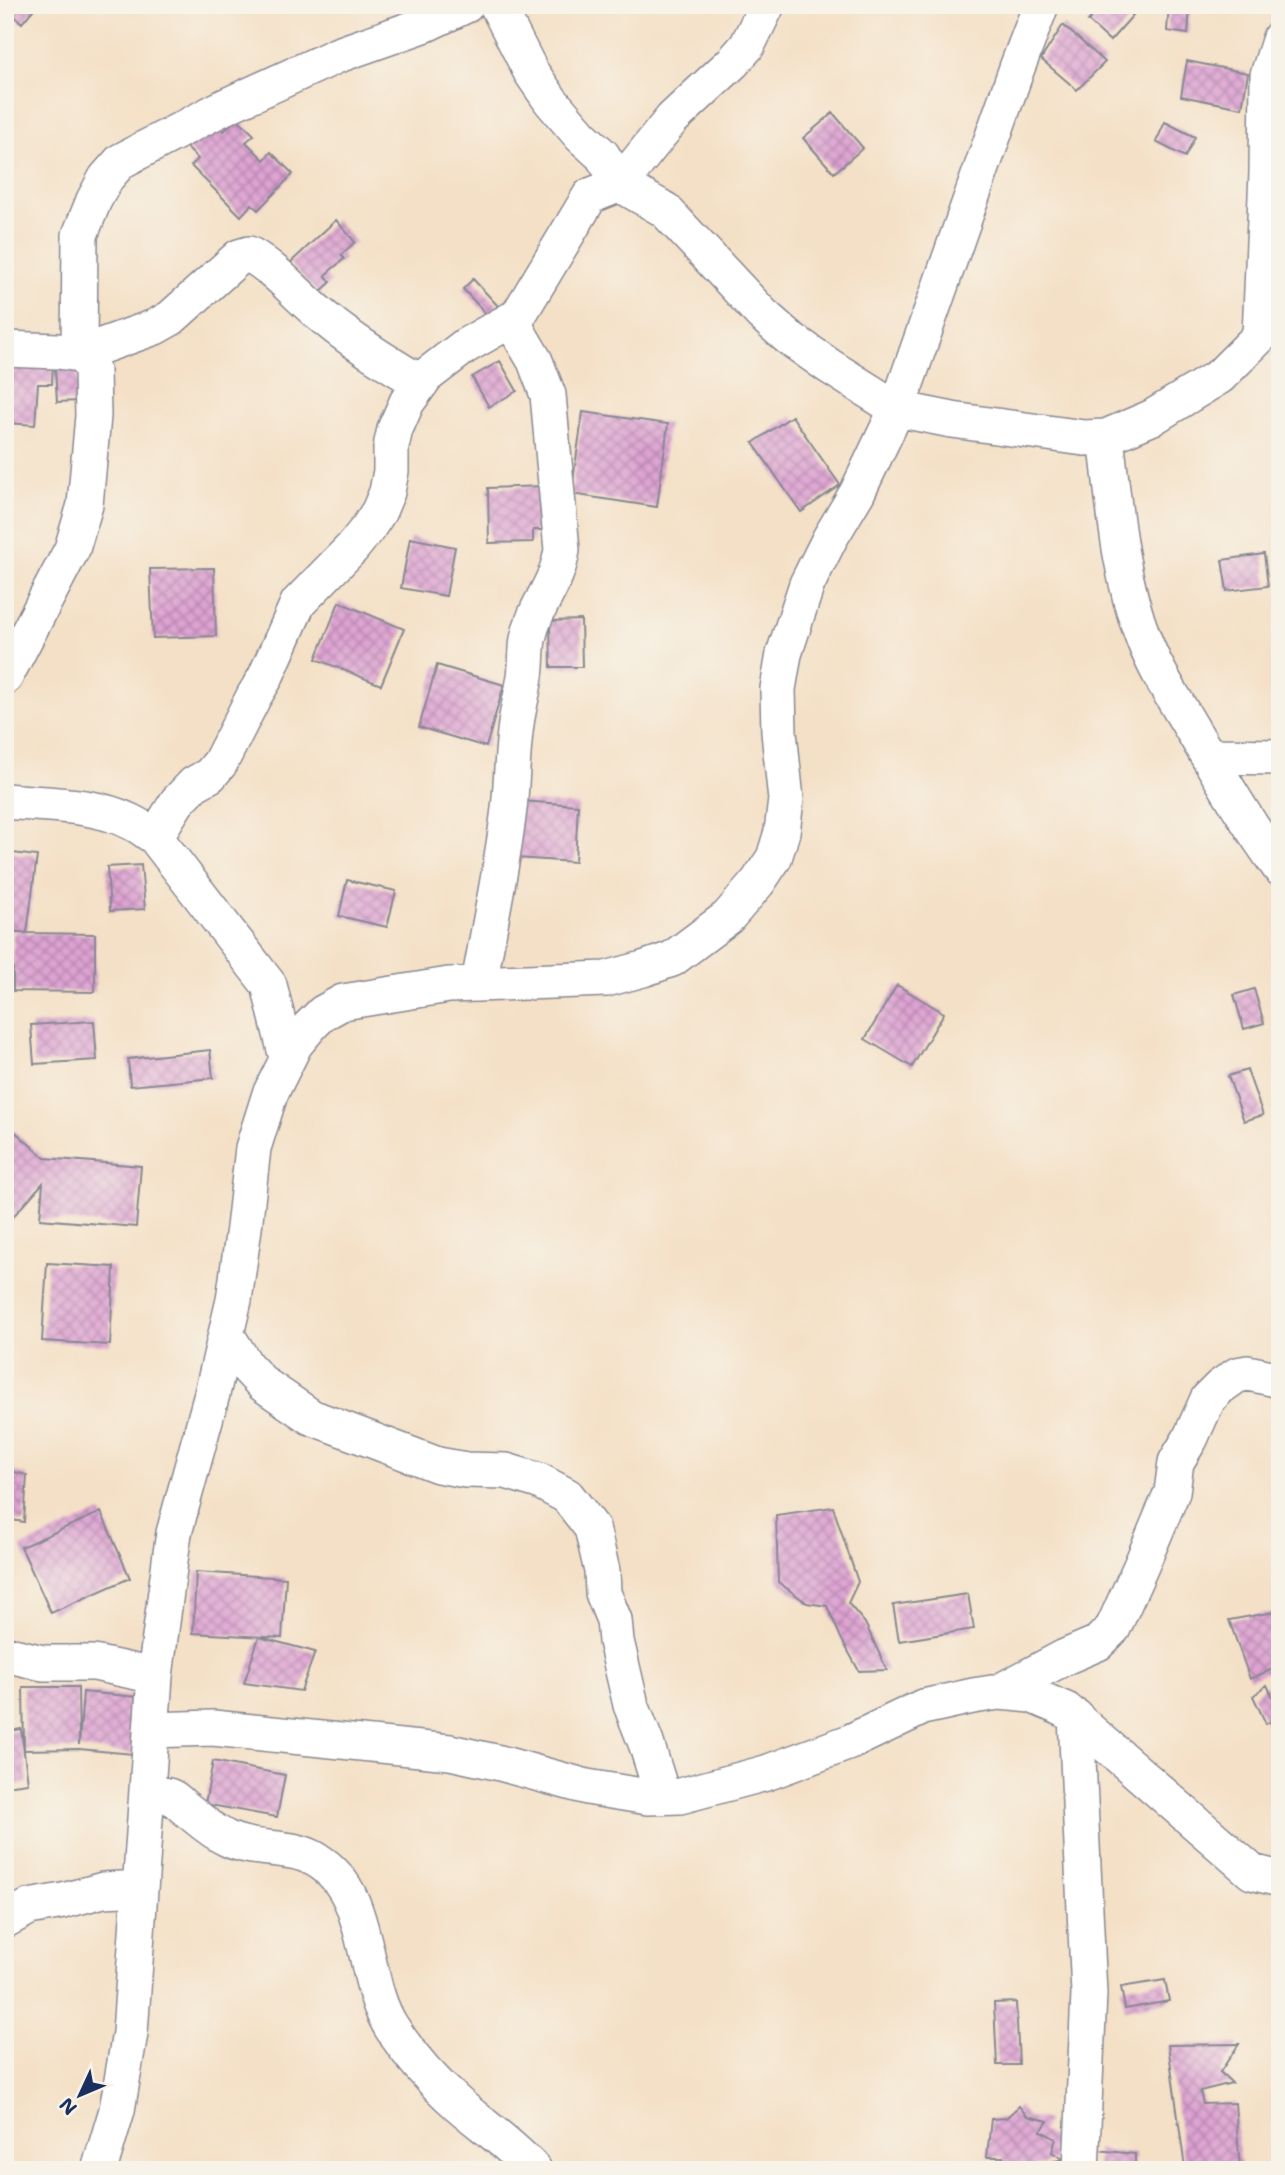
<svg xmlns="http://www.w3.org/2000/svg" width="1285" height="2175" viewBox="0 0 1285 2175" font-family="'Shantell Sans',sans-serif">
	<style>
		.building { fill: url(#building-cross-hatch) }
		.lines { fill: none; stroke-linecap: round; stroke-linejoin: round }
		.minor-casing { stroke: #888892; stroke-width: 38 }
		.minor { stroke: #fff; stroke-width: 35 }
	</style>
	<defs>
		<pattern id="building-cross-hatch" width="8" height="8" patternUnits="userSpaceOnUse" patternTransform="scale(1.75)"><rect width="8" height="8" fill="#dea3d2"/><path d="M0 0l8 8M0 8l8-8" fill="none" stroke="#b385ae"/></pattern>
	</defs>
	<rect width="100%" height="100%" fill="#f7f3e8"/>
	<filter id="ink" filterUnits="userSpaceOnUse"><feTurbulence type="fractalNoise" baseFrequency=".0143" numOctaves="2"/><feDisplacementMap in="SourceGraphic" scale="14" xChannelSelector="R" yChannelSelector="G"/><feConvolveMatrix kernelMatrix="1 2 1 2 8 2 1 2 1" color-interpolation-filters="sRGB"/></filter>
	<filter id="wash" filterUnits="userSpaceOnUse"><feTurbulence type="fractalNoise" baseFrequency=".00686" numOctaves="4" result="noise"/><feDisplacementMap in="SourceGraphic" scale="28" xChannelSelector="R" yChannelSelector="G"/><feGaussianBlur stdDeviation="1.57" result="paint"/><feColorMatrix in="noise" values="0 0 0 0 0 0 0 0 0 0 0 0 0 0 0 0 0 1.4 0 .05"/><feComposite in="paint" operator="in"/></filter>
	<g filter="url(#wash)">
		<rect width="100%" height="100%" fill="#f4e0c6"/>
		<g id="blocks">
			<path class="building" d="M5,5H37L22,23L5,8Z
				M1103,5H1122L1133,15L1110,41L1088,21Z
				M1169,5L1190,7L1188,34L1167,31Z
				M1063,25L1105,62L1077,90L1041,59Z
				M1187,61L1248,73L1242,108L1181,96Z
				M833,113L863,148L834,173L803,138Z
				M237,118L254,135L246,142L264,160L271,152L293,174L258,210L252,204L241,216L191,166L198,159L185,146L212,119L224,131Z
				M1165,122L1195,137L1185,157L1156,142Z
				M336,220L355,242L341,255L344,259L325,275L331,282L318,294L290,263Z
				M473,279L498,306L488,316L463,289Z
				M10,358L53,360L52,384H38L35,425L7,423Z
				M500,361L517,391L489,407L472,377Z
				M55,368H77L79,401L57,402Z
				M583,412L668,424L657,507L571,494Z
				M792,416L840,485L801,512L753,443Z
				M546,486L547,530H533V542L489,543L488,488Z
				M410,538L455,547L446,596L401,588Z
				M1264,554L1268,586L1227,591L1222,560Z
				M214,568L216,636L153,638L150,569Z
				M339,602L404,629L381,685L316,659Z
				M581,620L582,667H551L550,621Z
				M437,665L504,685L486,747L419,727Z
				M520,801L578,805L575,862L516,858Z
				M5,852L37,856L27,933L95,934V992L13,991V933H27L5,930Z
				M141,865L145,909L110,911L107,867Z
				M347,880L396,891L387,927L339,916Z
				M897,985L944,1013L912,1067L865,1039Z
				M1254,989L1264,1023L1244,1029L1234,995Z
				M94,1021L97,1060L34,1064L31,1025Z
				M210,1050L213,1078L130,1086L128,1059Z
				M1247,1070L1263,1115L1244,1121L1228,1076Z
				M12,1129L45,1158L141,1166L136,1227L40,1219L43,1183L10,1220L5,1215V1138Z
				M47,1263L114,1267L110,1345L42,1341Z
				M5,1470L27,1475L24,1522L5,1519Z
				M833,1507L858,1582L848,1603L865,1623L887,1670L859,1671L841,1638L827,1606L807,1603L778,1582L776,1515Z
				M101,1512L130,1578L51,1613L21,1547Z
				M196,1572L286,1578L282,1638L193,1633Z
				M968,1594L974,1629L899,1641L893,1605Z
				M1280,1611V1666L1250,1679L1229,1620Z
				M259,1637L315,1652L301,1691L244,1683Z
				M1267,1685L1280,1712V1717L1266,1724L1253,1696Z
				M23,1687H78L79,1745L83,1692L138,1697L133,1754L79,1749L24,1750Z
				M21,1729L28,1783L5,1786V1732Z
				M213,1761L285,1775L277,1817L205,1804Z
				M1165,1980L1169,2001L1125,2009L1121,1987Z
				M1016,2002L1019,2065H997L994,2003Z
				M1239,2044L1220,2072L1232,2083L1200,2091L1203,2104L1235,2103L1240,2170L1185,2168L1168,2045Z
				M1019,2106L1027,2116L1048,2121L1041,2131L1056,2139L1052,2152L1063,2159L1018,2170H1006L1003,2157H987L991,2119L1006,2118Z
				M1097,2150L1135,2154V2170H1098Z"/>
		</g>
	</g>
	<g filter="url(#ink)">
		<use href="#blocks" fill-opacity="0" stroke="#888892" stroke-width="2"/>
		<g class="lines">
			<defs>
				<path id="minor" d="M497,5L531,72L551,101L581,136L602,155L620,184L665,210L762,314L788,337L829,366L897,409L952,420L1084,438L1106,437L1153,417L1220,376L1280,316
					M1260,336L1267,173L1268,75L1280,38
					M5,349L58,351L79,354L88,362L92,370L93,416L85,505L72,549L5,677
					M421,383C389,364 356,344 327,320C300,299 279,271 249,254L239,257L171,318L155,327L79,354L80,235L94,200L106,178L121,161L224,107L338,55L426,24L466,5
					M1106,437C1114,505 1119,576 1144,640C1156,671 1175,700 1192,729C1220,776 1247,823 1280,868
					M1208,756L1280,757
					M5,801C47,805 93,803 131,822C140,826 147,832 155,837L269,985L287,1058
					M155,837L177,802L194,784L210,775L220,763L254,696L265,678L298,603L352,548L368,528L379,511L387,492L391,471V447L395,429L407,402L426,376L465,346L518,316
					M479,984C489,926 502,868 509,809C512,781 512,752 516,724C518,708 523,692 525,676C527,664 526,651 528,639C535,604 557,586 562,550L548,395L535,361L518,332L516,325L518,316L590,196L620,184L672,119L733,62L747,46L767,5
					M224,1343L231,1342L246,1366L263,1384L311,1417L438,1465L466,1470L506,1471L539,1481L567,1496L592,1528L602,1571L603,1593L614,1620L616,1641L631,1705L646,1743L663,1797
					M5,1654L43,1663H94L155,1676
					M999,1692L1031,1695L1066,1710L1252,1872L1280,1879
					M1076,1717L1089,1994L1081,2170
					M151,1730L213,1728L450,1752L500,1763L587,1787L648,1797L680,1796L766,1773L850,1742L923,1707L973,1696L999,1692L1065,1657L1098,1643L1113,1628L1141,1566L1172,1492L1176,1462L1190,1439L1208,1399L1220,1387L1237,1375L1248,1373L1280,1380
					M147,1794C153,1795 162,1794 168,1796C174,1797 180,1804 185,1808C199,1819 211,1831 228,1839C255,1852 288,1844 315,1859C373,1891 359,1978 392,2028C410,2056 433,2082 458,2104C483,2126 511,2145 534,2170
					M5,1920L29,1907L63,1901L103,1890L140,1888
					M99,2170L117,2110L130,2033L155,1676L171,1553L174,1533L212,1394L234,1300L244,1228L253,1148L270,1094L295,1044L310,1026L323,1013L343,1002L449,985L606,979L643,969L672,959L728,917L758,882L774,858L782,832L786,800L779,732L778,689L784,654L807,584L830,538L857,493L897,409L1017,68L1041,5"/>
			</defs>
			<use href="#minor" class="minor-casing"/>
			<use href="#minor" class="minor"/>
		</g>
	</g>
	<rect width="1285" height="2175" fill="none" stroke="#f7f3e8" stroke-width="28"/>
	<g transform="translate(80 2095) rotate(226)" stroke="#f7f3e8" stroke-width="5" paint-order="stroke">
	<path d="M0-5L12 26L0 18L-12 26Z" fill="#1b2f5e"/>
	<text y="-10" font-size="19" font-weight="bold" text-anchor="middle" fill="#1b2f5e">N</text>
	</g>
</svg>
